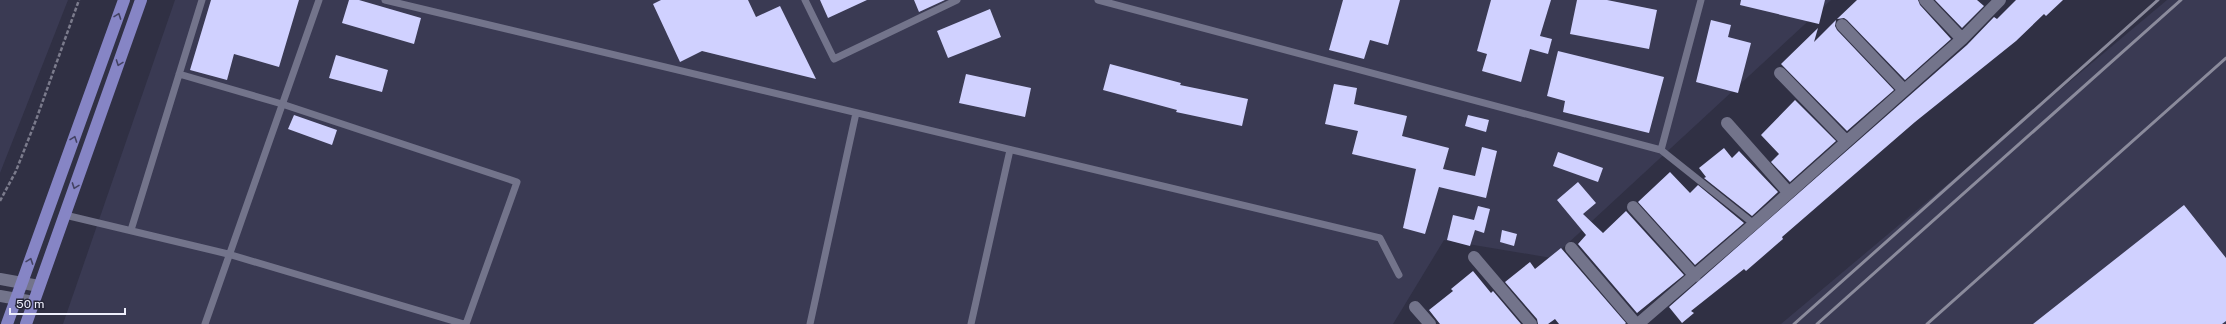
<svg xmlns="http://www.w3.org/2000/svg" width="2226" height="324" viewBox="0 0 2226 324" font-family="'Public Sans',sans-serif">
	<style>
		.built { fill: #3a3a53 }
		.building { fill: #d0d1ff }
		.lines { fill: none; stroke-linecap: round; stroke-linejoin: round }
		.path { stroke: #7b7b8c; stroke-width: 2.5; stroke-dasharray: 4 2; stroke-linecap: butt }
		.service { stroke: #73748b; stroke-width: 7 }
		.minor { stroke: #73748b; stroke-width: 12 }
		.primary { stroke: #8685c5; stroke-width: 12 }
		.rail { stroke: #8b8b9c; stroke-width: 3 }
		.oneway { stroke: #434263 }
	</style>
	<rect width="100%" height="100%" fill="#303044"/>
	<path class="built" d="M0,0H68L0,173Z
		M175,0H1831L1552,258L1444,240L1393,324H63Z
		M2167,0H2226V324H1781Z"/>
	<path class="building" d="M211,0H299L279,67L234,54L227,80L190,70Z
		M349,0H359L421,18L414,44L342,23Z
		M661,0H748L756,17L780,6L816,79L702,51L680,62L653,4Z
		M820,0H867L828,18Z
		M914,0H945L919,12Z
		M1343,0H1400L1388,45L1370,40L1364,59L1329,50Z
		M1491,0H1551L1540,36L1552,39L1548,54L1530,49L1521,82L1482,71L1487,54L1477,51Z
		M1577,0H1607L1657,10L1649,49L1570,34Z
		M1741,0H1825L1819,24L1740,5Z
		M1857,0H1918L1920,5L1951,39L1905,80L1847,20L1844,18L1837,19Z
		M1935,0H1977L1984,6L1962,28Z
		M2016,0H2063L2046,16L2044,14L2016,41L1915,122L1782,237L1783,239L1746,271L1744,269L1691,311L1694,313L1682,323L1669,307L1967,45L1994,17L1997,19Z
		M990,9L1001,37L948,58L937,31Z
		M1711,20L1731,25L1728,37L1751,43L1738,93L1696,82Z
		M1836,20L1835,26L1837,30L1894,90L1847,131L1781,64L1818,28L1814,42Z
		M1558,51L1664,77L1649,133L1563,112L1565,101L1547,96Z
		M336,55L388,70L382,92L329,78Z
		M1110,64L1181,83L1180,85L1248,99L1242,126L1176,112L1177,110L1103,90Z
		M966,74L1031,88L1025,117L959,103Z
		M1334,84L1357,88L1354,104L1407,116L1402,136L1449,148L1443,169L1475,176L1482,147L1497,151L1486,198L1439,187L1425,234L1403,228L1416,169L1352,154L1358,131L1325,124Z
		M1795,100L1836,141L1790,182L1771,162L1779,154L1761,135Z
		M294,115L337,130L332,145L288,129Z
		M1468,115L1489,120L1486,132L1465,126Z
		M1724,148L1732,158L1739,151L1778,192L1752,216L1704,178L1706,177L1699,168Z
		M1558,152L1603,168L1598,182L1553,166Z
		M1670,172L1690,193L1698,185L1744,223L1695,265L1638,202Z
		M1578,182L1596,203L1583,214L1603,233L1626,211L1684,275L1637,313L1578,244L1586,235L1557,200Z
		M2184,205L2226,258V321L2222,324H2033Z
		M1478,206L1490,209L1484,233L1475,230L1470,246L1447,240L1453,215L1474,220Z
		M1502,230L1517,234L1514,246L1500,242Z
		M1561,248L1626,323L1625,324H1559L1555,319L1548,324H1538L1537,319L1505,282L1530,262L1535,269Z
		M1473,271L1491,293L1493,291L1521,324H1440L1429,310L1453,291L1451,289Z"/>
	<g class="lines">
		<path class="path" d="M0,201L16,171L36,120L79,0"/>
		<path class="service" d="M385,0L1380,238L1399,275
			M805,0L834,59L957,0
			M1098,0L1661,150L1754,224
			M179,74L282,104L517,182L466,324
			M1661,150L1701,0
			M65,215L228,254L464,324
			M131,230L202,0
			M205,324L319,0
			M810,324L856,113
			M971,324L1010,150"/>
		<path class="minor" d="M1925,0L1962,39
			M1842,25L1904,90
			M1780,73L1846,141
			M1727,123L1789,193
			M1633,207L1695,276
			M1571,248L1636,324
			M1474,257L1531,324
			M0,279L39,286
			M0,296L34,302
			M1415,307L1430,324
			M1638,324L1754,224L1962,39L2000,0"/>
		<path class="primary" d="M7,324L124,0
			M26,324L141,0"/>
		<path class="rail" d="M1794,324L2158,0
			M1817,324L2181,0
			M1927,324L2226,58"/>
	</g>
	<defs><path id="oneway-chevron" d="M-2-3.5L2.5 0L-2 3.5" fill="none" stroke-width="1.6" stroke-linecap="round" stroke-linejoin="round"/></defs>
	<g class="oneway">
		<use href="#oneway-chevron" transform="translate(118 16) rotate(-70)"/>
		<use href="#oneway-chevron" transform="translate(119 63) rotate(110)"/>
		<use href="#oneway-chevron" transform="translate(74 139) rotate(-70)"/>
		<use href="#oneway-chevron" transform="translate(75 186) rotate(110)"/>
		<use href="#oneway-chevron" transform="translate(30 261) rotate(-70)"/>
	</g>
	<path d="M10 308v6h115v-6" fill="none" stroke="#eeeffc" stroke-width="2"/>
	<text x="16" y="308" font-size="12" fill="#eeeffc" stroke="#262639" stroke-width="3" paint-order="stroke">50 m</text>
</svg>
